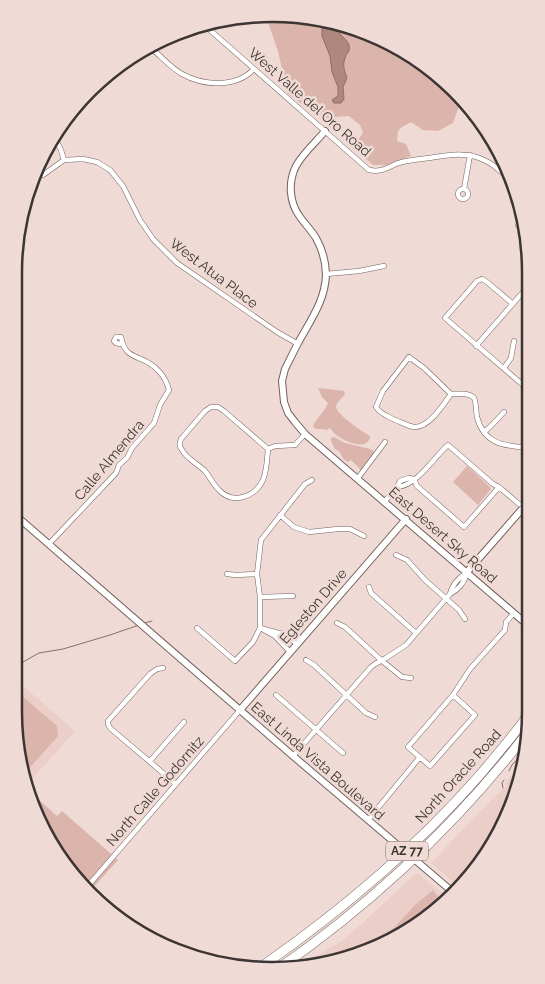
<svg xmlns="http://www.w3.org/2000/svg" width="545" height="984" viewBox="0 0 545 984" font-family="Raleway,sans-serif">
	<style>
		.built { fill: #eccec8 }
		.green { fill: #dbb4ac }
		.water { fill: #af877e; stroke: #8d6e68 }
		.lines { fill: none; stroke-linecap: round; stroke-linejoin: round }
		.stream { stroke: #8d6e68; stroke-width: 1 }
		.street-casing { stroke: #73625d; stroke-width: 5.5 }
		.secondary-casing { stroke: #73625d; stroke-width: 8 }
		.highway-casing { stroke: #73625d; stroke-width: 10 }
		.street { stroke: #fff; stroke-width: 4.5 }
		.secondary { stroke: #fff; stroke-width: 6 }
		.highway { stroke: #fff; stroke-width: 9 }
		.labels { text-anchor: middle; stroke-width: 5; stroke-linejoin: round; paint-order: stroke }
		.shield { fill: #efdad5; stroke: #726664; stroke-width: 1 }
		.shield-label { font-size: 12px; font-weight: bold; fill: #3d3533 }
		.street-label { font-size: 14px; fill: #3d3533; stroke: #efdad5 }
		.rim { fill: none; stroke: #3d3533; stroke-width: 2.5 }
	</style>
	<rect width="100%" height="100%" fill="#efdad5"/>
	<path class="built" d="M14,678L75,731L26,786L14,711Z
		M524,760L518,794L496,841L459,887L431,863L493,798L507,786L505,784L507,781Z
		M415,874H419L449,899L443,906L371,951L297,968L343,940L367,919Z"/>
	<path class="green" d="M307,16L402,49L455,89L462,98L453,123L438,131L423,130L411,122L402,127L398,131L397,141L406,144L411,156L386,165H373L352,148L363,133L360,125L349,116L322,118L288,94L278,51L267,19Z
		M318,388L344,391L345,394C343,397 336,403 336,407C337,415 363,432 370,436C369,454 336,439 331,429L329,428L327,430C322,428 315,431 313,426C317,417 325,411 328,403L322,397Z
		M334,437L345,443L370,449L375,452L361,470L351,460L348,462C344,460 341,456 340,452L335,449L331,441V438Z
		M467,466L490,487L491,489L478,505L453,482Z
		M14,689L57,726L58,736L24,774L14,711Z
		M29,797L38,799L57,816L62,811L118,860L90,891L67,869Z
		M433,890L444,904L443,906L391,939V931L415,905Z"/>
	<path class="water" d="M322,21L342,28L339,32L340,34C345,39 351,43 349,51C347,55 346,54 345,58C342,66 345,72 347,78L343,87L344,99L341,103H334L332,100L338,96V87L332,72L330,56L322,36Z"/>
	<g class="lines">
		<path class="stream" d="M145,623L152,621
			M14,667L39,653L63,649L110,635L139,625
			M509,771L512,765L526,750
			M503,788L502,783L504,780"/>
		<defs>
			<path id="street" d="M203,24L369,170C385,173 389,165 402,162C411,160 420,159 429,158C449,155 468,151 486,161C497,166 504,176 514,182
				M152,49C162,57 171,68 182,74C204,86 236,88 254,69
				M54,136L61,150L64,160
				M43,175L64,160L83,159L97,162L110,170L123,186L140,220L153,239L177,263L277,332L298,344
				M458 194a5 5 0 1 1 10 0a5 5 0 1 1-10 0Z
				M464,189L470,155
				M518,225L528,233
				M326,274L359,271L384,266
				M482,279L477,281L445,318L530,391
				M482,279L487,282L513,304
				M476,346L524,291L529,282
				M409,357L424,368L451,394C443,405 429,428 414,427C408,426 401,422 395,420C388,416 380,414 376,407L383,391Z
				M504,368L511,358L514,341
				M451,394C458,394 469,392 474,398C476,400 476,412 477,417C484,445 506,446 530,448
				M211,407H218L224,411L268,449C267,459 267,470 263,480C255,497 233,505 219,490C213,484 210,477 205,471C198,464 187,459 182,450C179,446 179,444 181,439L205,411Z
				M484,432L491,426L504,412
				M268,449L275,446L295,445L305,434
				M358,478L385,442
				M414,479L417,486L464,527L499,487
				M397,487C417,486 434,457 448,445L493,484L499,487L519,504
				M385,501L397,487L400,481L409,478L414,479
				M280,515L294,527L309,532L338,529H350L364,536
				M49,544L116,473L119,465L127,458L132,448L154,423L160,405L169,390C165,374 155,365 141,359C136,357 130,355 127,351C123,347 122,342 121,337H116L114,341L116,343L120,344L122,343
				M396,555L407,560L425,580L459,610L465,619
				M227,574L236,575L257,574
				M369,587L371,593L416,633
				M450,594C452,585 459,577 467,573
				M260,597L293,596
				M337,623L345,627L381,660L402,677L411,678
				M197,628L235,661L253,642L260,628V597L257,574L261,540L305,484L312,480
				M260,628L286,635L296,636L301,640
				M264,630L275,636L290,652
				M286,635L297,644
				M306,660L314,665L366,713L375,717
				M163,668L157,669L150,674L108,721V724L110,728L176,784
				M276,695L343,753
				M453,695L475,715L430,766L408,747L453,695L470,669L505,630L506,622L514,613
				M293,756L371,667L375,664L386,658L406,645L450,594C458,590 465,582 467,573
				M150,761L184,722
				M368,820L420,757
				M87,887L240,710"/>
			<path id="secondary" d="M325,131C316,142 303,153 296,166C288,182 289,202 300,217C305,224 311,230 316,238C322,249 326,262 326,275C325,302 309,322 297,345C293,353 289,361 285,369L282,381L284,402L288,413L295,422L305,434L530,627
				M14,514L293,756L454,893
				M467,572L530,500
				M240,710L406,519"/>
			<path id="highway" d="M261,967C341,911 414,850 478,777C496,756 515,734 531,711
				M278,969C374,902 460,821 531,728"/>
		</defs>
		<use href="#street" class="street-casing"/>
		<use href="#secondary" class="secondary-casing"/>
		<use href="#highway" class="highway-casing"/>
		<use href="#street" class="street"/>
		<use href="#secondary" class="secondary"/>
		<use href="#highway" class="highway"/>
	</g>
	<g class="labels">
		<rect class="shield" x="386" y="841.5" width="42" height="19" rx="4"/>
		<g class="shield-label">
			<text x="407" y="855">AZ 77</text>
		</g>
		<g class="street-label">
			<text transform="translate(310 102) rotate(41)" y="5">West Valle del Oro Road</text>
			<text transform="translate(214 273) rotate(37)" y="5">West Atua Place</text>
			<text transform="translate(109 460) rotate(-50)" y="5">Calle Almendra</text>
			<text transform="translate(443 535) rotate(41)" y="5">East Desert Sky Road</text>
			<text transform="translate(313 606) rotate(-49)" y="5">Egleston Drive</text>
			<text transform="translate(318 761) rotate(41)" y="5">East Linda Vista Boulevard</text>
			<text transform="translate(458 776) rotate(-48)" y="5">North Oracle Road</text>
			<text transform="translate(155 791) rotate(-49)" y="5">North Calle Godornitz</text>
		</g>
	</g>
	<path d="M0 0H545V984H0ZM272 22H272A250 250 0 0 1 522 272V712A250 250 0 0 1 272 962H272A250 250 0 0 1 22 712V272A250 250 0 0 1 272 22Z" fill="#efdad5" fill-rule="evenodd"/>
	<path class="rim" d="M272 22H272A250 250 0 0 1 522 272V712A250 250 0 0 1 272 962H272A250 250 0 0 1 22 712V272A250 250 0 0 1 272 22Z"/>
</svg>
